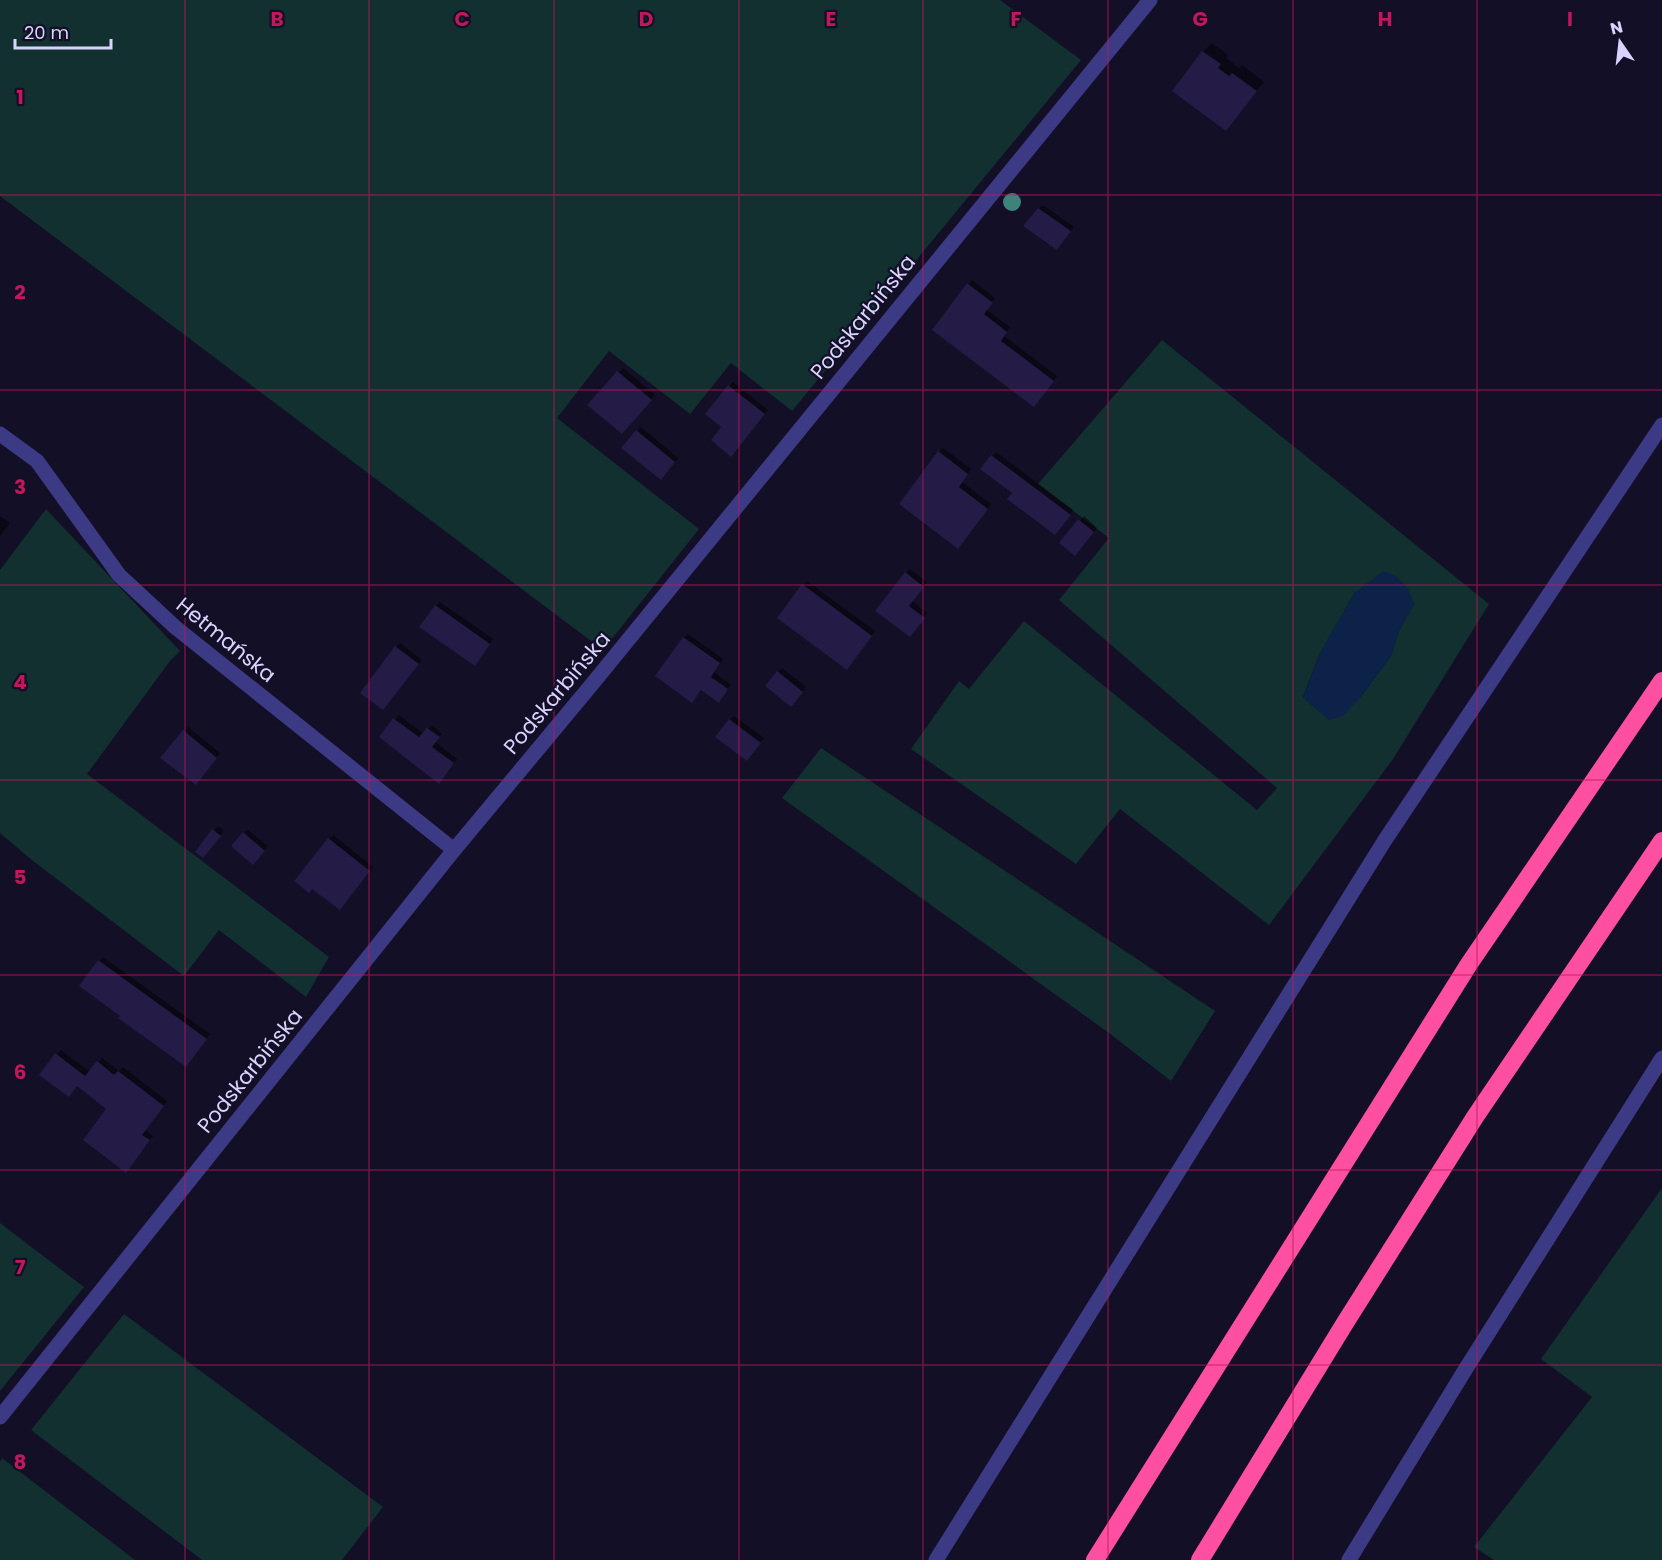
<svg xmlns="http://www.w3.org/2000/svg" width="1662" height="1560" viewBox="0 0 1662 1560" font-family="Poppins,sans-serif">
	<style>
		.green { fill: #12302f; fill-rule: evenodd }
		.water { fill: #0c2248 }
		.shadow { fill: #0007 }
		.building { fill: #241b47 }
		.lines { fill: none; stroke-linecap: round; stroke-linejoin: round }
		.minor { stroke: #3d3a85; stroke-width: 15 }
		.highway { stroke: #ff4fa3; stroke-width: 18 }
		.tree { fill: #3d827b }
		.grid { fill: none; stroke: #c2185b; stroke-width: 1.5; stroke-opacity: 0.55 }
		.labels { text-anchor: middle; stroke-width: 4.5; stroke-linejoin: round; paint-order: stroke }
		.street-label { font-size: 21px; fill: #d9d4ff; stroke: #130f26 }
		.grid-label { font-size: 20px; text-anchor: middle; font-weight: bold; fill: #c2185b; stroke: #130f26; stroke-width: 4.5; stroke-linejoin: round; paint-order: stroke }
	</style>
	<rect width="100%" height="100%" fill="#130f26"/>
	<path class="green" d="M0,0H1000L1081,60L792,411L731,363L690,414L609,351L557,418L699,529L603,650L0,196Z
		M1162,340L1489,604L1393,759L1269,925L1120,809L1076,864L911,749L959,681L969,689L1024,621L1257,810L1277,788L1059,600L1109,538L1038,484ZM1355,592L1414,604L1399,631L1391,656L1360,698L1303,697L1319,655Z
		M46,509L180,651L170,661L87,774L329,957L306,997L219,930L184,976L33,861L0,833V570Z
		M821,748L1215,1011L1171,1081L1109,1033L782,798Z
		M1662,1188V1560H1494L1474,1547L1592,1397L1541,1359Z
		M0,1223L84,1287L0,1391Z
		M124,1314L383,1507L342,1560H202L31,1430Z
		M2,1458L135,1560H0V1462Z"/>
	<path class="water" d="M1384,571C1402,578 1408,585 1414,604L1399,631L1391,656L1360,698L1343,716L1329,720L1303,698L1319,655L1355,592Z"/>
	<path class="shadow" d="M1212,43L1228,55L1226,58L1239,68L1242,65L1264,82L1226,129L1174,91L1203,52Z
		M1043,205L1074,227L1061,244L1039,209Z
		M972,280L995,298L987,310L1010,327L1004,336L1057,376L1038,401L934,329Z
		M623,368L655,395L626,428L590,405Z
		M733,382L768,410L735,451L723,427L707,414Z
		M641,427L678,458L665,474L637,431Z
		M943,448L971,469L962,482L991,504L962,543L939,452Z
		M996,452L1073,510L1058,529L1014,492L992,456Z
		M0,516L10,523L0,536Z
		M1084,516L1097,528L1079,550L1062,543Z
		M910,569L927,582L912,601L927,613L910,636L906,573Z
		M807,581L875,631L851,664L779,618Z
		M440,602L493,639L478,660L436,606Z
		M688,634L723,659L714,672L731,685L719,701L684,638Z
		M400,643L422,660L387,704L396,647Z
		M782,668L806,687L795,701L778,672Z
		M399,715L424,734L432,725L442,734L435,742L457,759L443,778L381,737Z
		M734,716L764,738L747,759L730,720Z
		M188,727L220,753L200,779L184,731Z
		M218,826L224,831L207,852L197,851Z
		M248,830L268,846L253,863L244,834Z
		M333,835L373,867L344,904L313,887L329,839Z
		M103,957L210,1034L190,1061L122,1015L81,986Z
		M61,1050L90,1072L102,1058L119,1071L123,1067L167,1101L145,1130L153,1136L130,1167L108,1109L57,1054Z"/>
	<path class="building" d="M1202,51L1221,64L1218,68L1229,76L1232,73L1257,91L1226,131L1172,91Z
		M1038,208L1071,231L1057,250L1023,226Z
		M967,283L993,303L984,314L1007,332L1001,341L1054,381L1034,407L932,330Z
		M617,371L652,400L622,434L587,405Z
		M728,385L765,414L731,457L711,440L721,427L705,414Z
		M636,430L675,462L661,480L621,448Z
		M938,451L968,474L959,487L988,509L958,549L899,504Z
		M991,455L1071,515L1055,535L1007,499L1012,493L980,469Z
		M1078,519L1094,532L1075,556L1059,543Z
		M905,572L924,587L909,606L925,618L910,637L875,611Z
		M802,584L872,636L847,670L777,618Z
		M435,605L490,644L475,666L419,627Z
		M683,637L720,663L711,677L728,689L719,703L701,690L692,703L655,676Z
		M395,646L419,664L383,710L360,693Z
		M777,671L803,692L791,707L765,686Z
		M393,718L419,737L427,728L440,737L432,747L454,763L439,784L379,737Z
		M729,719L761,743L747,761L715,737Z
		M183,730L217,758L196,785L160,758Z
		M212,829L221,836L203,858L195,852Z
		M243,832L265,851L253,865L231,846Z
		M328,838L370,871L340,910L312,889L309,893L294,881Z
		M98,960L207,1039L186,1067L118,1018L120,1016L79,986Z
		M55,1053L85,1076L97,1061L114,1075L118,1071L164,1106L142,1135L150,1140L126,1173L83,1140L106,1109L77,1086L69,1097L39,1075Z"/>
	<g class="lines">
		<path class="minor" d="M0,434L37,461L119,575L175,627L454,850
			M0,1417L454,850L593,683L1150,0
			M936,1560L1385,840L1662,425
			M1349,1560L1465,1370L1662,1058"/>
		<path class="highway" d="M1095,1560L1469,964L1662,681
			M1200,1560L1345,1323L1475,1117L1662,841"/>
	</g>
	<circle class="tree" cx="1012" cy="202" r="9"/>
	<path class="grid" d="M185,0V1560M369,0V1560M554,0V1560M739,0V1560M923,0V1560M1108,0V1560M1293,0V1560M1477,0V1560M0,195H1662M0,390H1662M0,585H1662M0,780H1662M0,975H1662M0,1170H1662M0,1365H1662"/>
	<g class="labels">
		<g class="street-label">
			<text transform="translate(863 317) rotate(-51)" y="7">Podskarbińska</text>
			<text transform="translate(226 640) rotate(39)" y="7">Hetmańska</text>
			<text transform="translate(557 693) rotate(-50)" y="7">Podskarbińska</text>
			<text transform="translate(250 1071) rotate(-51)" y="7">Podskarbińska</text>
		</g>
	</g>
	<g class="grid-label">
		<text x="277" y="26">B</text>
		<text x="462" y="26">C</text>
		<text x="646" y="26">D</text>
		<text x="831" y="26">E</text>
		<text x="1016" y="26">F</text>
		<text x="1200" y="26">G</text>
		<text x="1385" y="26">H</text>
		<text x="1570" y="26">I</text>
		<text x="20" y="104">1</text>
		<text x="20" y="299">2</text>
		<text x="20" y="494">3</text>
		<text x="20" y="689">4</text>
		<text x="20" y="884">5</text>
		<text x="20" y="1079">6</text>
		<text x="20" y="1274">7</text>
		<text x="20" y="1469">8</text>
	</g>
	<g transform="translate(1620 42) rotate(346)" stroke="#130f26" stroke-width="4.5" paint-order="stroke">
	<path d="M0-4.5L10 22L0 15L-10 22Z" fill="#d9d4ff"/>
	<text y="-9" font-size="16" font-weight="bold" text-anchor="middle" fill="#d9d4ff">N</text>
	</g>
	<path d="M15 39v9h96v-9" fill="none" stroke="#d9d4ff" stroke-width="3"/>
	<text x="24" y="39" font-size="18" fill="#d9d4ff" stroke="#130f26" stroke-width="4.5" paint-order="stroke">20 m</text>
</svg>
